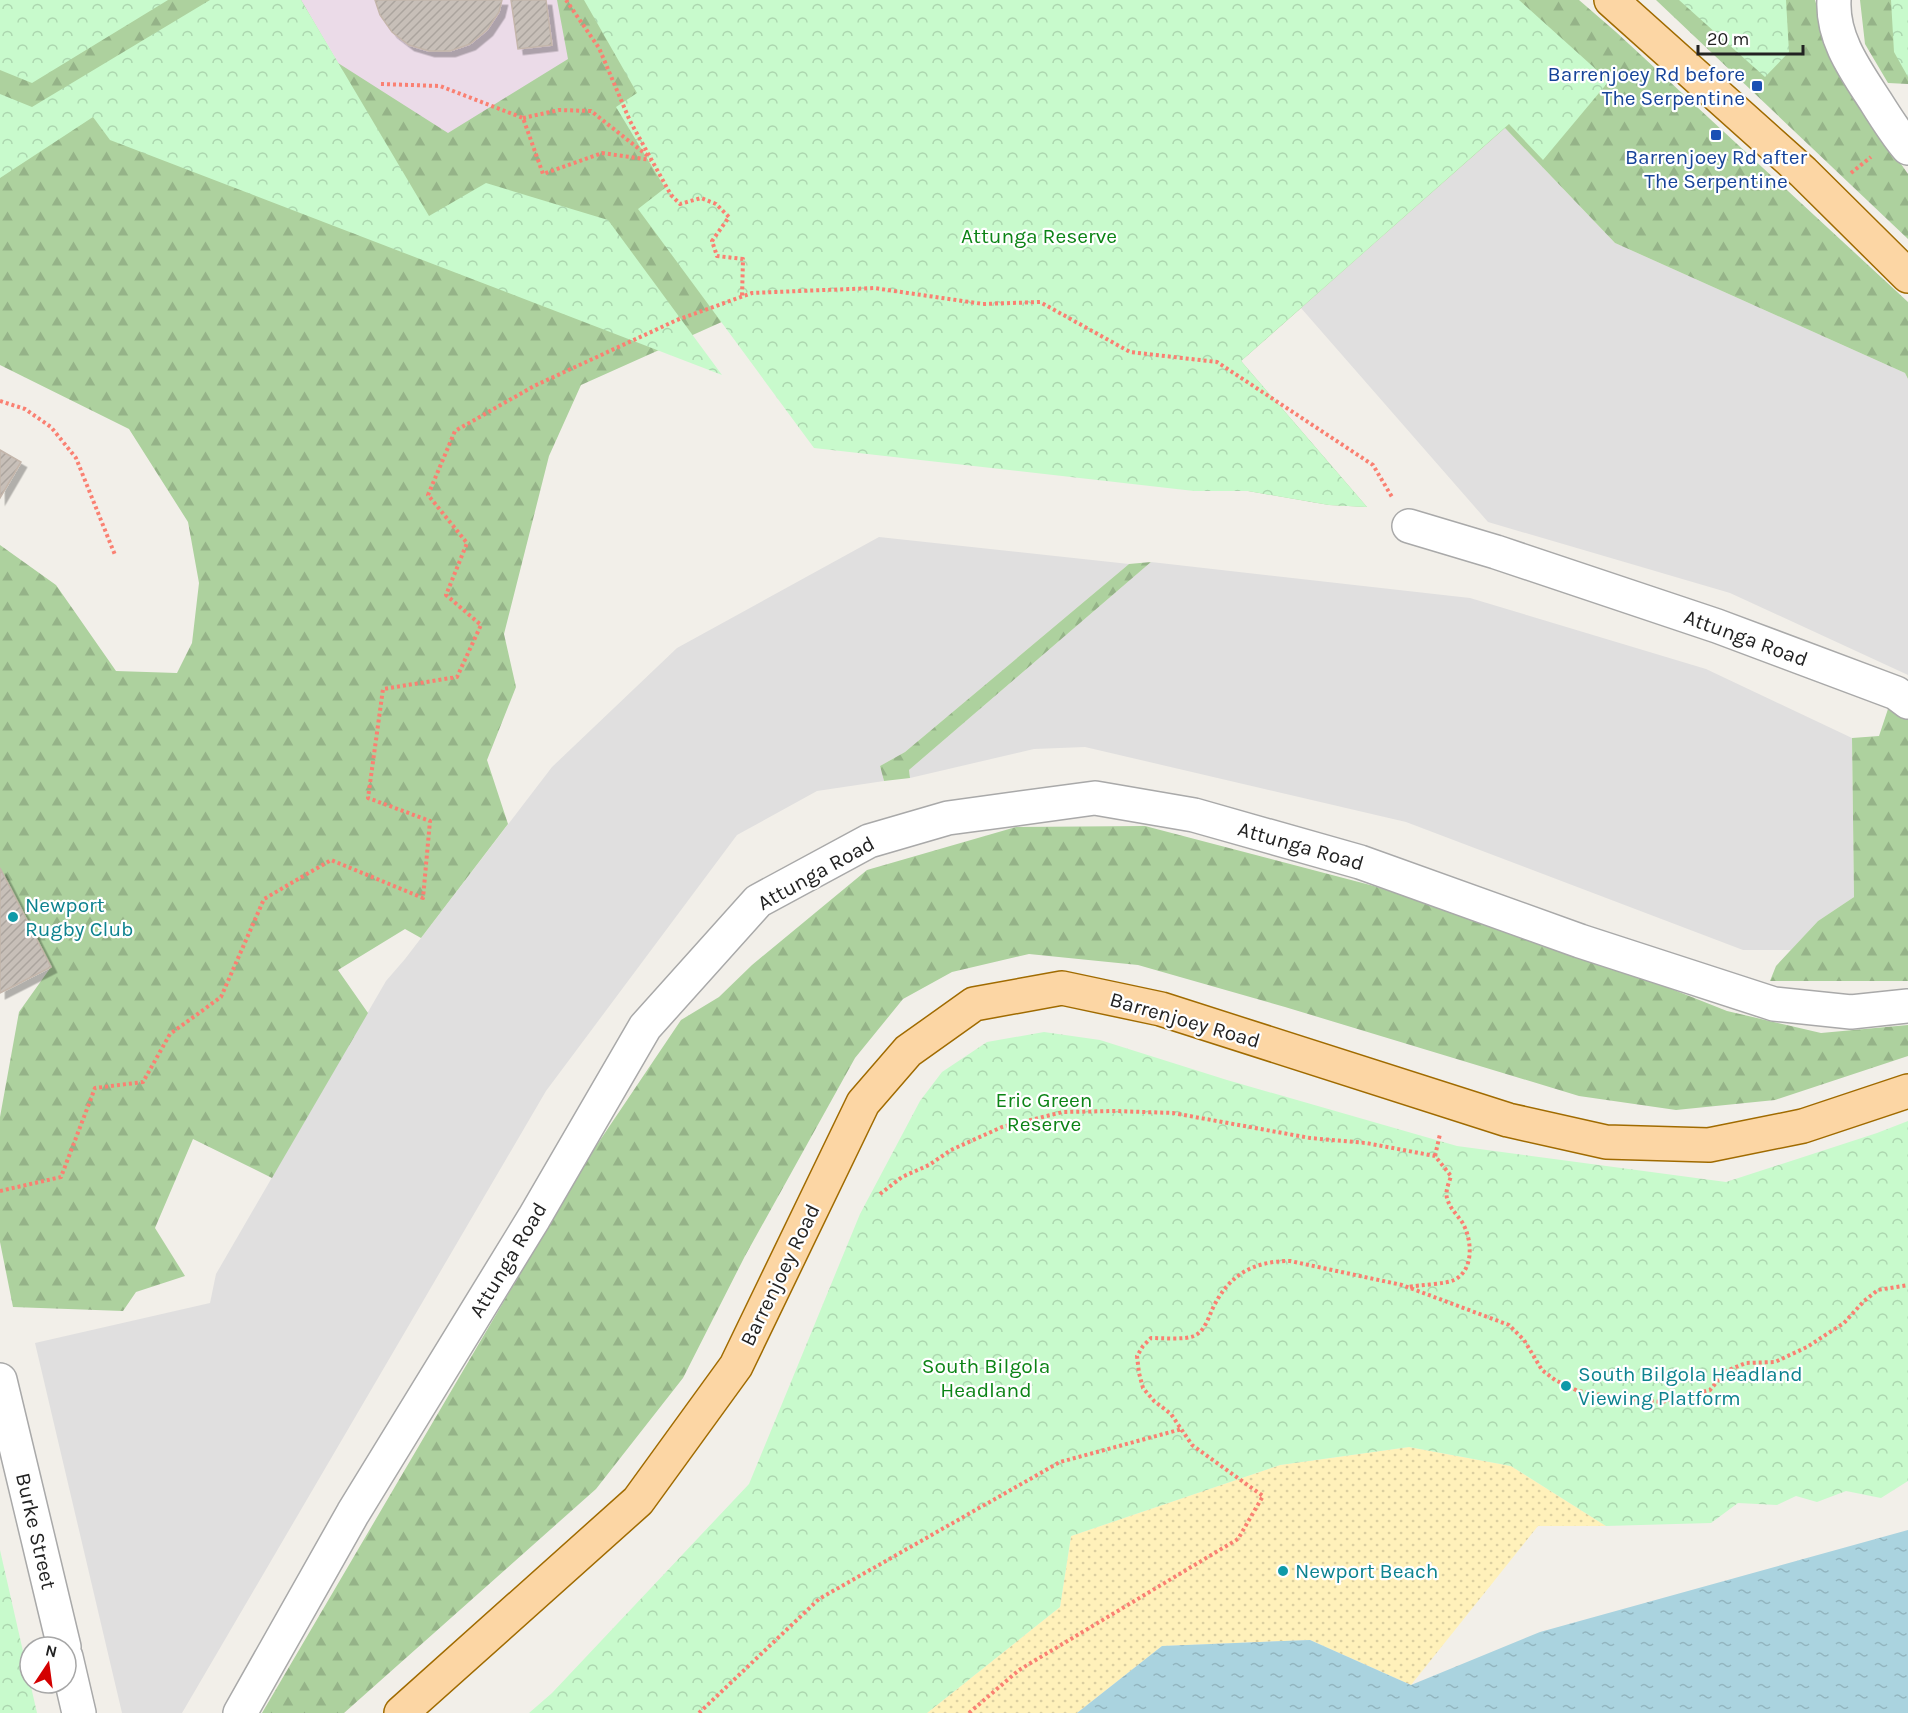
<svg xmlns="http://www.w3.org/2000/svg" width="1908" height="1713" viewBox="0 0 1908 1713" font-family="Karla,sans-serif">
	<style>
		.residential { fill: #e0dfdf }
		.industrial { fill: #ebdbe8 }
		.forest { fill: url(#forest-firs) }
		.sand { fill: url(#sand-dots) }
		.park { fill: url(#park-crowns) }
		.water { fill: url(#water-ripples) }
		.building { fill: url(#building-hatch); stroke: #c4b6ab; stroke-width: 1.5; filter: url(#shadow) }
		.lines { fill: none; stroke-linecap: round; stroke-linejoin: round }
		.street-casing { stroke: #a9a9a9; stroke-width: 36 }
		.primary-casing { stroke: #a06b00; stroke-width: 36 }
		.path { stroke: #fa8072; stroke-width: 4; stroke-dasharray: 3 3; stroke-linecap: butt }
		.street { stroke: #fff; stroke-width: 33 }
		.primary { stroke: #fcd6a4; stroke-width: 33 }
		.transit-dot { fill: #1a4fb4; stroke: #fff; stroke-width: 2 }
		.culture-dot { fill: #0f9aa8; stroke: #fff; stroke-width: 2 }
		.labels { text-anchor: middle; stroke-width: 4.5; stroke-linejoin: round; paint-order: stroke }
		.transit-label { font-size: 21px; fill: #164399; stroke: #fff; text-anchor: end }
		.park-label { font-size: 21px; fill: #0c8416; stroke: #fff }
		.street-label { font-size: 21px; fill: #222; stroke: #fff }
		.culture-label { font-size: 21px; fill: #0d838f; stroke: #fff; text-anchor: start }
	</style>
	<defs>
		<pattern id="forest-firs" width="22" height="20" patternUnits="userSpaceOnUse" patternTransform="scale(1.5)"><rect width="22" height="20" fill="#add19e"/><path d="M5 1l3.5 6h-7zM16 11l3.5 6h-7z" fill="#95b388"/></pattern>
		<pattern id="sand-dots" width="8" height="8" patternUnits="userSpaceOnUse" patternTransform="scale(1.5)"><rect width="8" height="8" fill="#fff1ba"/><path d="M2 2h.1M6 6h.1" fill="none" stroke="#dacea0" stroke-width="1.8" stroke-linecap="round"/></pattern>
		<pattern id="park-crowns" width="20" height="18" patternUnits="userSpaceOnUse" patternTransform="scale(1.5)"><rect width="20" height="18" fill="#c8facc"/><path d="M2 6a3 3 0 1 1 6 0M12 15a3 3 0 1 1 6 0" fill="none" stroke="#acd6af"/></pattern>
		<pattern id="water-ripples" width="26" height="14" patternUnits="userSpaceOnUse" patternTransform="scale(1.5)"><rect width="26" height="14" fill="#aad3df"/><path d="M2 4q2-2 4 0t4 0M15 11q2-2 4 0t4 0" fill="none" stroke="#92b5bf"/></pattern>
		<pattern id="building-hatch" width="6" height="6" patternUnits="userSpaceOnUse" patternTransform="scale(1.5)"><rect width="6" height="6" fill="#c7bfb8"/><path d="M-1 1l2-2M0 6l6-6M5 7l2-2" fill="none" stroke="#aba49e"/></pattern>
		<filter id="shadow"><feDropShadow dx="5.5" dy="5.5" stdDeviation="0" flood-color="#0004"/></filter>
	</defs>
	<rect width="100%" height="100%" fill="#f2efe9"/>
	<path class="residential" d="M1505,128L1615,243L1905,373L1908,379V675L1730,593L1488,522L1301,308Z
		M879,537L1129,564L905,752L880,766L884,781L817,791L737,835L546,1091L182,1713H122L35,1343L210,1303L216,1274L386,981L405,959L552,767L677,648Z
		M1151,562L1470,598L1706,669L1852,738L1854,897L1818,921L1791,950H1743L1406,822L1085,747L1034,749L910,778L909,770Z"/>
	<path class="industrial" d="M301,0H584L637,94L429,216Z"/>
	<path class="forest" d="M0,0H301L338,63L448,133L568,59L557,0H1579L1616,32L1908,302V379L1905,373L1615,243L1505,128L1241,361L1367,507L1329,505L1248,491H1194L1072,416L744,312L581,385L549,456L504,634L516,687L487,760L508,824L421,938L405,929L338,970L368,1013L272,1178L193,1139L155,1228L185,1276L136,1292L123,1311L13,1307L0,1242V1117L19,1012L51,967L0,868V545L56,585L116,671L177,673L192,643L199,583L188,522L129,429L0,365Z
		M1656,0H1815L1836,71L1908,174V239Z
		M1860,0H1908V84L1888,83L1865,44Z
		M1151,562L909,770L910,778L884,781L880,766L905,752L1129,564Z
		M1889,706L1908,720V981H1770L1776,966L1818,921L1854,897L1852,738L1879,736Z
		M1145,826L1374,886L1601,961L1727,1011L1821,1033L1908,1025V1056L1775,1100L1676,1110L1579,1096L1285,1007L1138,965L1029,954L952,972L903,999L855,1058L745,1256L683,1378L596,1489L344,1713H262L588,1158L681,1020L719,997L752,965L867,870L1016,827Z"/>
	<path class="sand" d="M1409,1447L1511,1466L1606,1526H1538L1411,1685L1310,1640L1162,1646L1077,1713H927L1060,1607L1071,1536L1280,1465Z"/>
	<path class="park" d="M0,0H168L32,83L0,70Z
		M210,0H301L429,216L486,183L608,220L722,375L110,140L93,117L0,178V94L32,107Z
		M584,0H1519L1609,81L1543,160L1509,124L1241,361L1367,507L1329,505L1248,491H1194L814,448L638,209L665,188L616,107L637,93Z
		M1679,0H1786L1789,52L1765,77Z
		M1891,0H1908V77L1894,52Z
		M1044,1032L1100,1040L1227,1080L1457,1146L1726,1182L1877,1133L1908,1121V1481L1881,1498L1846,1491L1817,1502L1796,1496L1777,1505L1738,1503L1711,1523L1606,1526L1511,1466L1409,1447L1280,1465L1071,1536L1060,1607L927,1713H529L552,1693L749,1484L860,1214L920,1101L942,1072L987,1042Z
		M0,1550L37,1713H0Z"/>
	<path class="water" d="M1908,1530V1713H1077L1162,1646L1310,1640L1411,1685L1540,1632Z"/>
	<path class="building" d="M375,0H502L499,12L487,30L470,44L450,51H429L409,45L392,32L380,15Z
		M511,0H546L552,45L518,49Z
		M0,450L21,462L0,498Z
		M0,868L51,967L0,993Z"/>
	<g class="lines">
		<defs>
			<path id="street" d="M1834,0C1832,39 1856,71 1876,102C1886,118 1896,134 1908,148
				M1409,526L1496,552L1717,626L1896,693L1908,702
				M0,1380L64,1647
				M66,1657L79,1713
				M240,1713L353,1513L534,1218L645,1027L758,901L869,841L948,818L1095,798L1194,815L1360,862L1580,941L1774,1004L1851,1012L1908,1006"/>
			<path id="primary" d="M1611,0L1803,172L1908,276
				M401,1713L638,1501L736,1366L863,1103L908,1051L974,1004L1062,988L1161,1009L1508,1120L1606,1142L1709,1145L1803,1126L1908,1091"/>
		</defs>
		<use href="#street" class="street-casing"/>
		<use href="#primary" class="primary-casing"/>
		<path class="path" d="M566,0L599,48L630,121L671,195L680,204L701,198L716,204L729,217L712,241L717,256L743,259L742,297
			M381,84L440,86L523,118L543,174L602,153L651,160
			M523,118L559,110L591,111L648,156
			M1851,173L1871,157
			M0,401L25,409L51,427L76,458L115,555
			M1435,1156L1440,1134
			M0,1191L61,1177L95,1088L143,1082L170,1034L221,997L264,899L331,860L423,898L430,821L368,798L383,689L457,677L481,625L446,595L467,543L428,495L455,431L534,386L677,320L752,293L874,288L983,304L1040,302L1130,352L1217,362L1373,465L1392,497
			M880,1194L902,1177L929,1165L951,1150L1002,1127L1063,1112L1115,1111L1173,1113L1310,1138L1366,1143L1435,1156L1451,1176C1449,1183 1445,1191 1447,1198C1450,1209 1456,1213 1462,1222C1472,1238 1475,1270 1454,1280C1446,1284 1419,1285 1408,1287
			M699,1713L819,1599L1060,1462L1182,1429
			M969,1713L1019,1670L1238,1539L1263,1496L1192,1445L1171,1414L1154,1401L1143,1388L1139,1373L1137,1356L1143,1346L1151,1338C1162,1338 1184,1340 1194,1336C1204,1332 1208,1319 1212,1310C1228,1275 1253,1261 1290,1261L1402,1285L1509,1325L1524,1340L1542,1370L1555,1380L1578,1391L1619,1398L1662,1402L1710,1390L1726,1371L1746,1363L1775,1362L1807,1347L1844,1323L1864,1301L1878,1290L1908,1285"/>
		<use href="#street" class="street"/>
		<use href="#primary" class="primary"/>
	</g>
	<g class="transit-dot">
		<rect x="1751" y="80" width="12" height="12" rx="3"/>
		<rect x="1710" y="129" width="12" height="12" rx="3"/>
	</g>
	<g class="culture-dot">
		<circle cx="13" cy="917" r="6"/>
		<circle cx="1566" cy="1386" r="6"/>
		<circle cx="1283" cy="1571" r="6"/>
	</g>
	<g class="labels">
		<g class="transit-label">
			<text x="1745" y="81">Barrenjoey Rd before<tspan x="1745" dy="24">The Serpentine</tspan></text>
			<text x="1716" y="164" text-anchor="middle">Barrenjoey Rd after<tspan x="1716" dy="24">The Serpentine</tspan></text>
		</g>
		<g class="park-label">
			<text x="1039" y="243">Attunga Reserve</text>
			<text x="1044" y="1107">Eric Green<tspan x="1044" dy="24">Reserve</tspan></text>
			<text x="986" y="1373">South Bilgola<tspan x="986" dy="24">Headland</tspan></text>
		</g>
		<g class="street-label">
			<text transform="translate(1746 638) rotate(20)" y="7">Attunga Road</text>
			<text transform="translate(1301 846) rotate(16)" y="7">Attunga Road</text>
			<text transform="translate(816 873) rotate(-29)" y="7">Attunga Road</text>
			<text transform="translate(1185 1020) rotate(16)" y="7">Barrenjoey Road</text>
			<text transform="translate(508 1260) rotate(-59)" y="7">Attunga Road</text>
			<text transform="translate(780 1275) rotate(-64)" y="7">Barrenjoey Road</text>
			<text transform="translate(36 1531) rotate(77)" y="7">Burke Street</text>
		</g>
		<g class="culture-label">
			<text x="25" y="912">Newport<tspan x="25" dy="24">Rugby Club</tspan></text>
			<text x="1578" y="1381">South Bilgola Headland<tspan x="1578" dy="24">Viewing Platform</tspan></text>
			<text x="1295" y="1578">Newport Beach</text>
		</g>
	</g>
	<g transform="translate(48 1665) rotate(13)"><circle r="28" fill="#ffffff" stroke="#a7a7a7" stroke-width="1.5"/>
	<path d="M0-4.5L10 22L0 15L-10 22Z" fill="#d40000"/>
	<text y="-9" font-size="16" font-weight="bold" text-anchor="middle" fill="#222222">N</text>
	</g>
	<path d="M1698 45v9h105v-9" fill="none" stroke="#222222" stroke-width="3"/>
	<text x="1707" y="45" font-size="18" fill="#222222" stroke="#ffffff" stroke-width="4.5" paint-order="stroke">20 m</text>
</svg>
